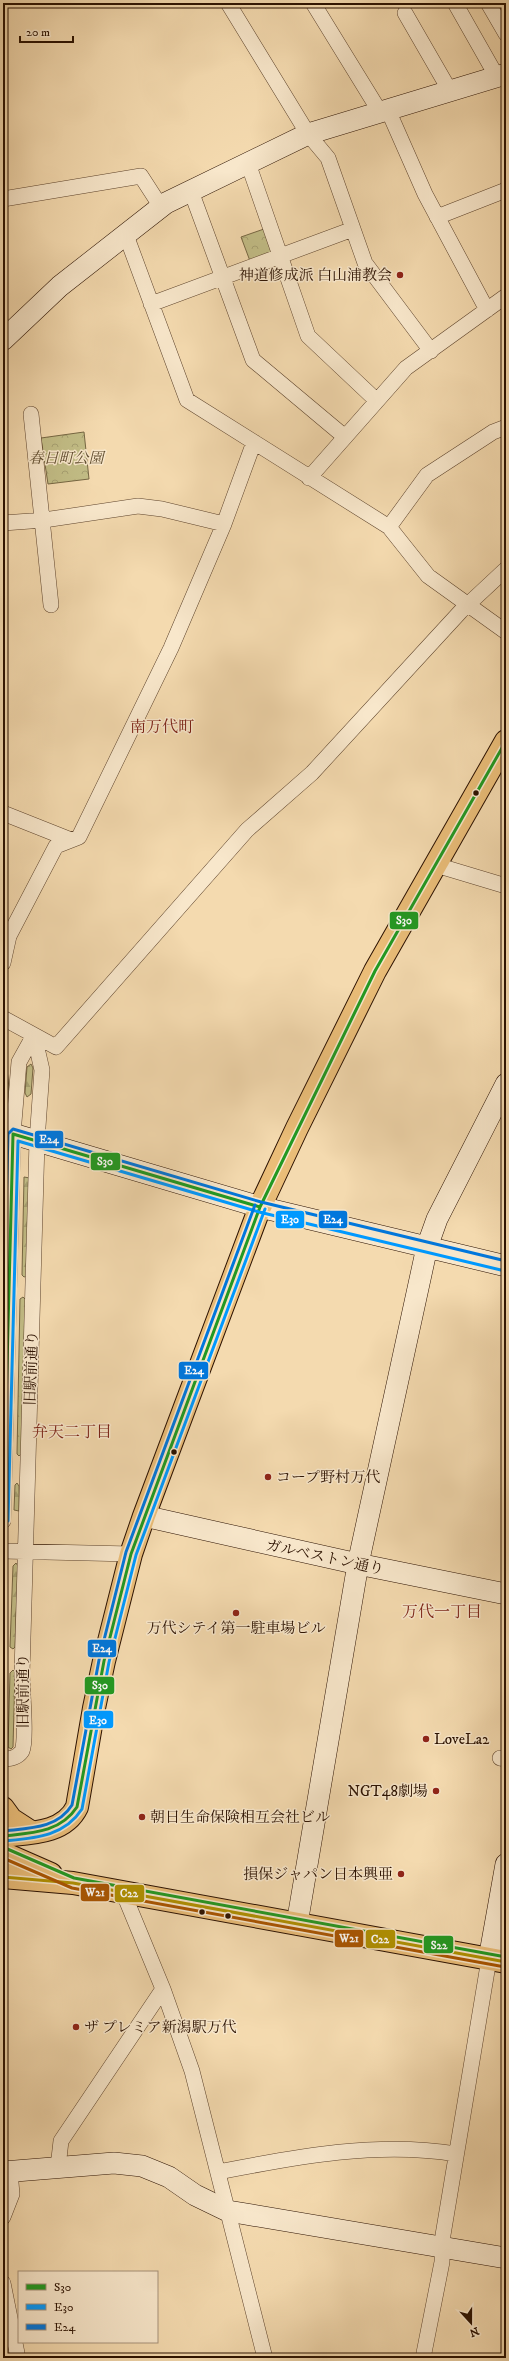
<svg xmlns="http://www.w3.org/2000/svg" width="509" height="2361" viewBox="0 0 509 2361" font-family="'IM FELL DW Pica','Noto Serif JP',serif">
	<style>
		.forest { fill: url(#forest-firs); stroke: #766743 }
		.park { fill: url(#park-crowns); stroke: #766743 }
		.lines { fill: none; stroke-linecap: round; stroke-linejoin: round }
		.street-casing { stroke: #5d432c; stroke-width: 16 }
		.secondary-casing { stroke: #2b1100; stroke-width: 22 }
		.primary-casing { stroke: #2b1100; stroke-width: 24 }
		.highway-casing { stroke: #2b1100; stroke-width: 24 }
		.street { stroke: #f8e7cb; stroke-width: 15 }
		.secondary { stroke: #f8e7cb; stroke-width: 21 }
		.primary { stroke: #eabd78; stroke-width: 22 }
		.highway { stroke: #eabd78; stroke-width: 22 }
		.bus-1-casing { stroke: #f8e7cb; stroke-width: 6 }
		.bus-2-casing { stroke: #f8e7cb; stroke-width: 6 }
		.bus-3-casing { stroke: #f8e7cb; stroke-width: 6 }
		.bus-4-casing { stroke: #f8e7cb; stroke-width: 6 }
		.bus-5-casing { stroke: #f8e7cb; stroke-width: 6 }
		.bus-6-casing { stroke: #f8e7cb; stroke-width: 6 }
		.bus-1 { stroke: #292; stroke-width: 3 }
		.bus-2 { stroke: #09f; stroke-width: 3 }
		.bus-3 { stroke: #07d; stroke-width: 3 }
		.bus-4 { stroke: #b09000; stroke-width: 3 }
		.bus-5 { stroke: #a50; stroke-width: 3 }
		.bus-6 { stroke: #292; stroke-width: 3 }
		.poi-dot { fill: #8f2418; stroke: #f8e7cb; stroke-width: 1.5 }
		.bus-dot { fill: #2b1100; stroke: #f8e7cb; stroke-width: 1.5 }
		.labels { text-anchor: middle; stroke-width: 3; stroke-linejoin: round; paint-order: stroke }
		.poi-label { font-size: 15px; fill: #2b1100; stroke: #f8e7cb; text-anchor: start }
		.park-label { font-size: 15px; font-style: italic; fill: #604d2f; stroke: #f8e7cb }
		.street-label { font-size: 15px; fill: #2b1100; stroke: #f8e7cb }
		.neighbourhood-label { font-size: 16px; fill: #7a1f14; stroke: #f8e7cb }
		.line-badge { stroke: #f8e7cb; stroke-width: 1.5 }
		.badge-label { font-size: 11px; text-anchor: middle; font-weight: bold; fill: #fff }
	</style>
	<defs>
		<pattern id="forest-firs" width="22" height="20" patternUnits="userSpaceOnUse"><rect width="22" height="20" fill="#c2bd86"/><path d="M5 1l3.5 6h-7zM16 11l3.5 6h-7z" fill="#a7a172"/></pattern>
		<pattern id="park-crowns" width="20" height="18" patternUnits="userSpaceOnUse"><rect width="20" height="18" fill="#c2bd86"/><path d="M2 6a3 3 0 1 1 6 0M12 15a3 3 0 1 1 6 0" fill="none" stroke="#a7a172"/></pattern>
	</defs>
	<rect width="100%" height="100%" fill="#f4daaf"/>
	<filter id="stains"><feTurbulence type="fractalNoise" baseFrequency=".005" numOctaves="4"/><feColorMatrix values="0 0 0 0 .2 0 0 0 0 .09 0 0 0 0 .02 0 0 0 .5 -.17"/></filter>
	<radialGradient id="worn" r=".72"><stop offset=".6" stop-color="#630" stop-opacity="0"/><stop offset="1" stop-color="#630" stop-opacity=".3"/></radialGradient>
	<path class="forest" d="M31,1064L33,1068L31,1094L27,1097L25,1093L27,1067Z
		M24,1177L30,1178L27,1276L24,1277L22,1275Z
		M23,1297L26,1300L22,1453L19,1456L17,1454L20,1299Z
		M17,1483L19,1486V1511L14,1510L15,1485Z
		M16,1563L18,1566L15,1647L13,1649L10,1647L13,1566Z
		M13,1670L15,1672L13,1747L11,1749L8,1747L10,1673Z"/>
	<path class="park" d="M264,229L273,253L250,261L241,237Z
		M84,432L89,479L48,484L41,438Z
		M3,1034L4,1041L11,1107L3,1106Z"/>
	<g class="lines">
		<defs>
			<path id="street" d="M228,3L308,134L328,158L365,263L431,351
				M313,3L380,112
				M455,3L497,77
				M488,3L506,34
				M405,13L450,91
				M388,110L425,194L487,310
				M248,163L308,336L377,401
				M191,191L253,360L345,437
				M3,199L141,176L161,207
				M437,217L506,190
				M126,235L187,400L389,527L428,576L506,632
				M151,304L353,229
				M31,414L51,605
				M309,478L406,368L506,296
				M3,523L44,520L138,506L162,509L224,524
				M389,527L427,475L493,432L506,427
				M3,813L71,840
				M436,865L506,886
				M3,963L9,936L56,846L79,837L171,648L224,524L254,442
				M3,1018L56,1047L247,830L312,773L461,611L506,569
				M3,1521L13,1134L19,1062L34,1035
				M3,1551L131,1554
				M3,1758C10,1760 18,1757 22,1751C27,1740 22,1688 22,1673L37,1141L42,1070L34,1035
				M500,1758L506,1759
				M123,1892L163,1989L192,2071L265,2358
				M58,2167L61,2141L163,1989
				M218,2172C296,2157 377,2141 456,2154
				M3,2217L12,2194L10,2172
				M3,2283L18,2358
				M423,2358L442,2262L443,2235L489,1959"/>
			<path id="secondary" d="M3,340L60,286L166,203L308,134L506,74
				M3,1131L260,1207L506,1266
				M144,1516L358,1564L506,1594
				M297,1924L358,1564L427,1247L437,1219L506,1084
				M489,1959L506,1864
				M3,2172L114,2163L142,2166L169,2177L195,2195L228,2211L506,2258"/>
			<path id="primary" d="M3,1808L11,1819L31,1832
				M3,1836C29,1833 64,1834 77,1807L94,1708L104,1661L131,1554L144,1516L260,1207L297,1128L375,971L506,741"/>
			<path id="highway" d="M3,1853L51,1874
				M3,1877L73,1883L506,1962"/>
		</defs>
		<use href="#street" class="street-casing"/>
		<use href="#secondary" class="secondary-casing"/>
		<use href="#primary" class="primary-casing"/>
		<use href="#highway" class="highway-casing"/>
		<use href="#street" class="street"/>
		<use href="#secondary" class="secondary"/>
		<use href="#primary" class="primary"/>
		<use href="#highway" class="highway"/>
		<defs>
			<path id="bus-1" d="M3,1521L13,1134L260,1207
				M3,1836C31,1833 60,1833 77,1807L104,1661L131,1554L260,1207L375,971L506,741"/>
			<path id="bus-2" d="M8,1521L18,1141L259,1212L505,1271
				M3,1841C34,1838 64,1837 82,1809L109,1662L136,1555L265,1209"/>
			<path id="bus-3" d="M3,1327L8,1134L13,1129L261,1202L506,1261
				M3,1831C29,1828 57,1829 72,1805L99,1660L126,1552L255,1205"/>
			<path id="bus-4" d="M3,1877L73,1883L506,1962"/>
			<path id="bus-5" d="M3,1858L72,1888L505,1967"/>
			<path id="bus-6" d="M5,1848L74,1878L506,1957"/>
		</defs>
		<use href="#bus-1" class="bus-1-casing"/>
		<use href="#bus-2" class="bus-2-casing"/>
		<use href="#bus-3" class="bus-3-casing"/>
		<use href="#bus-4" class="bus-4-casing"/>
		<use href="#bus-5" class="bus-5-casing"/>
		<use href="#bus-6" class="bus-6-casing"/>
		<use href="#bus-1" class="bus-1"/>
		<use href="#bus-2" class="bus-2"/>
		<use href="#bus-3" class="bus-3"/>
		<use href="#bus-4" class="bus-4"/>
		<use href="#bus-5" class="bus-5"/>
		<use href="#bus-6" class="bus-6"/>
	</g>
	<g class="poi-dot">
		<circle cx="400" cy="275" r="4"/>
		<circle cx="268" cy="1477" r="4"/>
		<circle cx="236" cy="1613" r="4"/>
		<circle cx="426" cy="1739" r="4"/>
		<circle cx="436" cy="1791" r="4"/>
		<circle cx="142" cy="1817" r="4"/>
		<circle cx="401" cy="1874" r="4"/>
		<circle cx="76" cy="2027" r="4"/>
	</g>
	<g class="bus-dot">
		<circle cx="476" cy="793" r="3.5"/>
		<circle cx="174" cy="1452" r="3.5"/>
		<circle cx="202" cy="1912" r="3.5"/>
		<circle cx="228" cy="1916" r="3.5"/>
	</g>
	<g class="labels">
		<g class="poi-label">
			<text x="392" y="280" text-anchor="end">神道修成派 白山浦教会</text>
			<text x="276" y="1482">コープ野村万代</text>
			<text x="236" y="1633" text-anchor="middle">万代シテイ第一駐車場ビル</text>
			<text x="434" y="1744">LoveLa2</text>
			<text x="428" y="1796" text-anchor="end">NGT48劇場</text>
			<text x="150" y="1822">朝日生命保険相互会社ビル</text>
			<text x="393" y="1879" text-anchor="end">損保ジャパン日本興亜</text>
			<text x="84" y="2032">ザ プレミア新潟駅万代</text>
		</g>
		<g class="park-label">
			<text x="66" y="463">春日町公園</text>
		</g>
		<g class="street-label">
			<text transform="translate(31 1368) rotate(-88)" y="5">旧駅前通り</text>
			<text transform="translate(325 1557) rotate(12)" y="5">ガルベストン通り</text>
			<text transform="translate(23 1691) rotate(-90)" y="5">旧駅前通り</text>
		</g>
		<g class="neighbourhood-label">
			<text x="162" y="732">南万代町</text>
			<text x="72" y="1437">弁天二丁目</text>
			<text x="442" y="1617">万代一丁目</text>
		</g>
	</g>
	<g class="line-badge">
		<rect x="389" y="911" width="30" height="19" rx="4" fill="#292"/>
		<rect x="34" y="1130" width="30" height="19" rx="4" fill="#07d"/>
		<rect x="90" y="1152" width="31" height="19" rx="4" fill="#292"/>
		<rect x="318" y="1210" width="30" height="19" rx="4" fill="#07d"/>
		<rect x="275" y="1210" width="30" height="19" rx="4" fill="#09f"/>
		<rect x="178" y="1361" width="31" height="19" rx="4" fill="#07d"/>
		<rect x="87" y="1639" width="30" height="19" rx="4" fill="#07d"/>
		<rect x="84" y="1676" width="31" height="19" rx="4" fill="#292"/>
		<rect x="83" y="1710" width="31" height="19" rx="4" fill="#09f"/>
		<rect x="80" y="1883" width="30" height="19" rx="4" fill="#a50"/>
		<rect x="114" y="1884" width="31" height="19" rx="4" fill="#b09000"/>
		<rect x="334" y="1929" width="30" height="19" rx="4" fill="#a50"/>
		<rect x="365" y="1929" width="31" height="20" rx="4" fill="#b09000"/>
		<rect x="423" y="1935" width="31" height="19" rx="4" fill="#292"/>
	</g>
	<g class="badge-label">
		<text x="404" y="924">S30</text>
		<text x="49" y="1143">E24</text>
		<text x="105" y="1165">S30</text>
		<text x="333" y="1223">E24</text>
		<text x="290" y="1223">E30</text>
		<text x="194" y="1374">E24</text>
		<text x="102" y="1652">E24</text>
		<text x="100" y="1689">S30</text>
		<text x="98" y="1724">E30</text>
		<text x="95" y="1896">W21</text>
		<text x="129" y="1897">C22</text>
		<text x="349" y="1942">W21</text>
		<text x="380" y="1943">C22</text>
		<text x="439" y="1949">S22</text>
	</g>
	<rect width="509" height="2361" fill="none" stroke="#f4daaf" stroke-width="16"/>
	<rect x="4" y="4" width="501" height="2353" fill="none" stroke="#2b1100" stroke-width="2"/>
	<rect x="8" y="8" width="493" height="2345" fill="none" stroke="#2b1100"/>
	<rect x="18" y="2271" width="140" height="72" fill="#f8e7cb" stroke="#a6917a"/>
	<rect x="26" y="2284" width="20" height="6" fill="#229922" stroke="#a6917a"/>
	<text x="54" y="2291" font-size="12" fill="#2b1100">S30</text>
	<rect x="26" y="2304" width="20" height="6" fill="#0099ff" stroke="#a6917a"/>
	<text x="54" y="2311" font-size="12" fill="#2b1100">E30</text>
	<rect x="26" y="2324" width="20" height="6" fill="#0077dd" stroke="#a6917a"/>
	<text x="54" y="2331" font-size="12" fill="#2b1100">E24</text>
	<g transform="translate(471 2323) rotate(159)" stroke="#f8e7cb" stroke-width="3" paint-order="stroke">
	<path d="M0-3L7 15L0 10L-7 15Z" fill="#2b1100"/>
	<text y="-6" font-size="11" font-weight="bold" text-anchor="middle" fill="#2b1100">N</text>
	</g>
	<path d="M20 36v6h53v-6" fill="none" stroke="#2b1100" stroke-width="2"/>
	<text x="26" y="36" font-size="12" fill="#2b1100" stroke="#f8e7cb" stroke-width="3" paint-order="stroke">20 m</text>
	<rect width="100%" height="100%" filter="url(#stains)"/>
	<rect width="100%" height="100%" fill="url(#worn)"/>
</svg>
